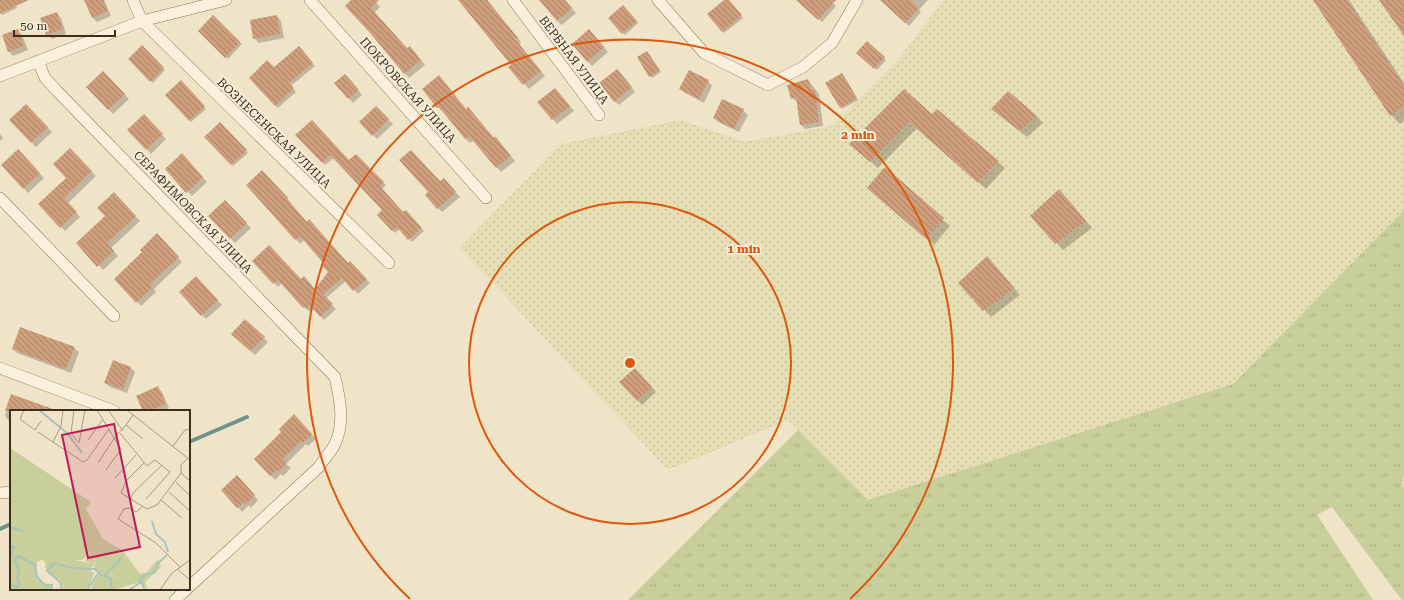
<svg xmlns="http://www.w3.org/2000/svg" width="1404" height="600" viewBox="0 0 1404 600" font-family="'Roboto Serif',serif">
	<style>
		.farmland { fill: url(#farmland-dots) }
		.grass { fill: url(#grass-tufts) }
		.shadow { fill: #0003 }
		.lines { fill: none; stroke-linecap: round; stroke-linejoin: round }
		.stream { stroke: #6f938a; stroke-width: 4 }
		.building { fill: url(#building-back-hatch) }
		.street-casing { stroke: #8d765c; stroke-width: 12 }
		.street { stroke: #faf1dc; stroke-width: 11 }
		.ring { fill: none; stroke: #df570d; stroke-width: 2 }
		.labels { text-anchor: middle; stroke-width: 4; stroke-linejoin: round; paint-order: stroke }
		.street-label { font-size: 12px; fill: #3d2e20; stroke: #f7eed8 }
		.inset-river { fill: none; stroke: #a9c4bc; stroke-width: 2 }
		.inset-road { fill: none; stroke: #a89b85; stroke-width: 1 }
		.view { fill: #c2185b; fill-opacity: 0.15; stroke: #c2185b; stroke-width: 2 }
		.inset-edge { fill: none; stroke: #3d2e20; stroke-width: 2 }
		.centre { fill: #df570d; stroke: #f7eed8; stroke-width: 2 }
		.ring-label { font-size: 12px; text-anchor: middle; font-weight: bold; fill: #df570d; stroke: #f7eed8; stroke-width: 4; stroke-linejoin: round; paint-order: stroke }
	</style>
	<defs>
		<pattern id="farmland-dots" width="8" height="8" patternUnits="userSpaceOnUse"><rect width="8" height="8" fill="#e6deb5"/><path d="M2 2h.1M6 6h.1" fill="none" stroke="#c6bf9b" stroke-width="1.8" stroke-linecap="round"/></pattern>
		<pattern id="grass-tufts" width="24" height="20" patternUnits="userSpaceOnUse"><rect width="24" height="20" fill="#c9cf9b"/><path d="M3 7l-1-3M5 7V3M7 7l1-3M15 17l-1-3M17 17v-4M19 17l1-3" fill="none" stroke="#aeb285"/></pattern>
		<pattern id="building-back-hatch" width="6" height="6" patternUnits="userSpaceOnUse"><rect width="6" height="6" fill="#cf9f7d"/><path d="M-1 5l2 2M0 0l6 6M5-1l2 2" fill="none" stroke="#a98266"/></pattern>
	</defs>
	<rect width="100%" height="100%" fill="#f0e4c8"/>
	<path class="farmland" d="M944,0H1404V210L1233,384L868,500L788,420L668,470L460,248L561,144L681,120L744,142L831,126L896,62Z"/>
	<path class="grass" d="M1404,210V475L1402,486L1404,487V600H1402L1332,507L1317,515L1373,600H628L798,430L868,500L1233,384Z"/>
	<path class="shadow" d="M0,0H14L17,8L2,15L0,13Z
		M85,0H104L111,16L97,22L93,18Z
		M353,0H374L380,7L374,13L407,49L410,47L425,65L409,78L371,33Z
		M459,0H487L521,42L519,44L545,76L529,89L510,67L512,65Z
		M547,0H565L576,13L562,25L557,21Z
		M726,0H728L743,18L724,33L708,15Z
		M802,0H830L836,6L822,22L800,2Z
		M891,0H928L919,10L921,12L909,26L887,5Z
		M1315,0H1349L1404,83V121L1400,124L1391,115Z
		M623,6L638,23L625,35L609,18Z
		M56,13L61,18L66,34L52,39L47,35Z
		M277,16L281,21L284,38L259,43L254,38Z
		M213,17L242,44L228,59L199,31Z
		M18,30L22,35L28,50L13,56L9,51Z
		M594,35L608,52L592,66L587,61Z
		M867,42L886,60L877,70L858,53Z
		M142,46L165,70L153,83L129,59Z
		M302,50L315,66L291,86L296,92L278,108L250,78L274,68Z
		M647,52L661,72L652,78L638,58Z
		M103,72L129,99L113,114L87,87Z
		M621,74L635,92L619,105L614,101Z
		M844,76L858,100L842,109L840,107Z
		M349,79L362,95L353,103L335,83Z
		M808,80L819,94L823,126L805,129L800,124L797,102L792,98Z
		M708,81L712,86L704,103L685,93L680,89Z
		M181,82L206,109L191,122L166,95Z
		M423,89L466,110L468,108L494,139L499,142L515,161L501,172L474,140L470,143L466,139L443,111H442L438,107Z
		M904,90L932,115L998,162L1005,168L986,189L917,128L878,168L858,151Z
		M559,93L574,111L557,124L539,102Z
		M26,105L52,132L36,147L11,120Z
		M376,107L393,124L377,139L360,122Z
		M992,109L1036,116L1043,123L1027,137L999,115Z
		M743,110L748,115L739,132L718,122L714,118Z
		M144,116L166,139L151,154L128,130Z
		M220,123L248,153L233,166L206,137Z
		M0,134L3,138L0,141Z
		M297,135L349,161L358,158L386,185L382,189L404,213L406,211L424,231L412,242L400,229L395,233L378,215L383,210L334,158L325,165Z
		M70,149L96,176L68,203L80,217L65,231L39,204L67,178Z
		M18,151L44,178L28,193L3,166Z
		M182,155L207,182L192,196L166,169Z
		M885,169L950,226L934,245L875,195Z
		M262,171L291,203L290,204L307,223L349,264L354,266L370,283L358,294L346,281L326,298L336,309L324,320L314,309L311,312L309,310L308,311L282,283L278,287L253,261L301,280L315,290L329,272L325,264L304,240L300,244L247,185Z
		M440,183L448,184L460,197L442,212L438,208Z
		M114,194L140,221L111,248L118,256L103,270L77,243L106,216Z
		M1066,197L1092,228L1063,250L1031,216Z
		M225,201L251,228L235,243L210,216Z
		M157,235L182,262L154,289L156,292L141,306L115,279L144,252Z
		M994,264L1020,295L991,317L959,283Z
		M196,278L222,305L206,319L180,292Z
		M233,334L264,338L268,342L255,355Z
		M74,348L79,352L71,373L17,353L13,349Z
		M131,368L135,372L127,393L110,387L105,382Z
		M635,369L656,392L642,405L621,382Z
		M157,387L162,392L169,408L164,411H144Z
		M12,395L30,402L56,411H11V421H9L5,416Z
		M298,420L316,439L308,446L306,444L286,464L291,468L283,476L281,474L275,480L255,459Z
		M241,481L258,500L251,508L249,505L242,512L238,507Z"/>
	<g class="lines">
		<path class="stream" d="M189,442L247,417
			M0,529L11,524"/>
	</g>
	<path class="building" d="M0,0H29L0,13Z
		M84,0H103L108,11L92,18Z
		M351,0H379L371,8L407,48L410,46L421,60L404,74L371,34L345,6Z
		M458,0H487L518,38L515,39L541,71L523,85L508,67L511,65Z
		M539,0H565L572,8L557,21Z
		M724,0H729L742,15L722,32L707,14Z
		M796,0H836L818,20Z
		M880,0H910L919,8L905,23Z
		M1313,0H1347L1404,86V106L1390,116Z
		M1379,0H1404V36Z
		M623,5L637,21L622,34L608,18Z
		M57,12L63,29L46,35L40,18Z
		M213,15L240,42L225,58L198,31Z
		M277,15L280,34L253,39L250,20Z
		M18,29L24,46L8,52L2,35Z
		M589,29L604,47L587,62L572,44Z
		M867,41L885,57L874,69L856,53Z
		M142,45L164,68L150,82L128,59Z
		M299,46L313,63L289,83L294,88L275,106L249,78L267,60L274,67Z
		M647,51L660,70L649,77L637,57Z
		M617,69L632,87L614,102L599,83Z
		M689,70L709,80L699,99L679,89Z
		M103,71L125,94L108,110L86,87Z
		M842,73L857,98L840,108L825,83Z
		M345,74L359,90L348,99L334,83Z
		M439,75L466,109L468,107L494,138L495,136L511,156L496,168L469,136L465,139L439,107L437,108L422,89Z
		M808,79L812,90L815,89L819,122L800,125L796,97L791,99L787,85Z
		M181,80L205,106L189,121L165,95Z
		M555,88L570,106L552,120L537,102Z
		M904,89L932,114L937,109L999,161L978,183L909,122L870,162L849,144Z
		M1008,91L1037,116L1020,131L991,109Z
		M722,99L744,109L734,129L713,118Z
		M26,104L48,127L31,143L9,120Z
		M376,106L389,119L372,136L359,122Z
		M144,114L163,134L146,150L127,130Z
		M312,120L349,160L356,154L384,182L380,186L403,212L406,210L422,228L408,240L397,227L392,231L377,215L382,210L330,155L322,163L295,135Z
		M220,122L247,150L231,165L204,137Z
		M70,148L92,171L64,198L77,212L60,228L38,204L66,178L53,164Z
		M18,149L40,173L23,189L1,165Z
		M411,150L440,181L444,178L456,192L437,209L425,195L428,192L399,160Z
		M182,153L203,177L186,193L165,169Z
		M885,167L944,218L926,239L867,188Z
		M262,170L288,198L287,199L307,222L309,219L348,263L350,261L367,279L353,291L342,278L323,294L333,304L320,317L310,305L306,308L304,307L303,308L278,280L273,284L252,261L269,245L301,279L304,276L315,289L328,272L322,266L324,264L300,236L295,240L246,185Z
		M1059,189L1086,221L1055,244L1030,216Z
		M114,192L136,216L107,243L114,251L97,267L76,243L105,216L97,208Z
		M225,200L247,223L230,239L208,216Z
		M157,233L179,257L150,284L153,287L136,303L114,279L142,252L140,250Z
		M987,256L1014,288L983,311L958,283Z
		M196,276L218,300L201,316L179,292Z
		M245,319L265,337L250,351L231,334Z
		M20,327L75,347L66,369L12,349Z
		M113,360L131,367L123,389L104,383Z
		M635,368L652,387L637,401L619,382Z
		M158,386L166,404L150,411H143L136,396Z
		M11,394L53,409V411H5Z
		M294,414L312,434L303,443L301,441L283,459L287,463L278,472L276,470L270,476L254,459L281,432L279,429Z
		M237,475L255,495L246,504L244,502L237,508L221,490Z"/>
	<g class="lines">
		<defs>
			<path id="street" d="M133,0L142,21L389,263
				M310,0L486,198
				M513,0L599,115
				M658,0L704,53L768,85L803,67L832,43L857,0
				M38,61L45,78L57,91L335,377C340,399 345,422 335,444C331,452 324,459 319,467L189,587
				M0,76L142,21L226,0
				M0,198L114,316
				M0,368L114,411
				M0,493L11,492
				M175,600L187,589"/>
		</defs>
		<use href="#street" class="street-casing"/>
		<use href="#street" class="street"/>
	</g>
	<g class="ring">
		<circle cx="630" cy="363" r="161"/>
		<path d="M410 599A323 323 0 1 1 850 599"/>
	</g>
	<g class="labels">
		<g class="street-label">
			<text transform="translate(574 60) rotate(53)" y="4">ВЕРБНАЯ УЛИЦА</text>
			<text transform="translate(408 90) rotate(48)" y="4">ПОКРОВСКАЯ УЛИЦА</text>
			<text transform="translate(274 133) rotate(44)" y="4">ВОЗНЕСЕНСКАЯ УЛИЦА</text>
			<text transform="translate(193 212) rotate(46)" y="4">СЕРАФИМОВСКАЯ УЛИЦА</text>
		</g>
	</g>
	<g transform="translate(10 410)">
		<rect width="180" height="180" fill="#f0e4c8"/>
		<path d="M0,38L81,92L76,99L93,129L113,141L130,164L108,169L85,152V154L75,151L83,139L72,150L38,149L35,153L33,149L27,152L5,133L0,128Z" fill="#c9cf9b"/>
		<path d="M0,128L24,147L27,152V165L32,172L41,175V180H0ZM88,145L97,148L102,159L100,164L108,169L137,162L148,149L151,157L135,172L138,180L130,172L103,180H82V175L89,164L84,158ZM44,146L85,154L80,160L84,163L78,180H54L51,171L38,163L35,157L36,150Z" fill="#c9cf9b"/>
		<path class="inset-river" d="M29,0L57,23L72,43M142,111L146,124L155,132L158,142M0,117L13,121M0,137H4L0,149M94,166L112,147M129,173L133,166L145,162L147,154L157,145M0,174L7,177L10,175L7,169L9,162L5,150L8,146L24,154L27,166L35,176L42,175L41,180M52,180L50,172L37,161L44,153L62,158L85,159L91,165L101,169V180M77,180L89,162M119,180L131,172L135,180"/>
		<path class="inset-road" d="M14,0L10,9L25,20L31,11M64,0L61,23L69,33L75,0M87,0L111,39L96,60M98,0L113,21M117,0L180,50M123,5L116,15L133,29M28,22L73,52L77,50L99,19M110,23L137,56L145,50L160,62L136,89M78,30L93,9M43,32L51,16L53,0M163,36L175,20L180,19M88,53L105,27L116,15M134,53L116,71L111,83L137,99L147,95L171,63L180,71M171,63V55L178,48M105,68L126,45M166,72L180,86M159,82L180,101M120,89L124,82L152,55M151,90L172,108M132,97L126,102L120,98L114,99L108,109L146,133L170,157M167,159L180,170M150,180L162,163L180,150"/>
		<path class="view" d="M104,14L130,137L78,148L52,25Z"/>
		<rect width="180" height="180" class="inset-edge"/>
	</g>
	<circle cx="630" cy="363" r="6" class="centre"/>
	<g class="ring-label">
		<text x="858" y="139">2 min</text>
		<text x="744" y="253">1 min</text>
	</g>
	<path d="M14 30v6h101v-6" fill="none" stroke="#3d2e20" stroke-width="2"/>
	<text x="20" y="30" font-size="12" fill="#3d2e20" stroke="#f7eed8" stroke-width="3" paint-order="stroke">50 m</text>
</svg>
